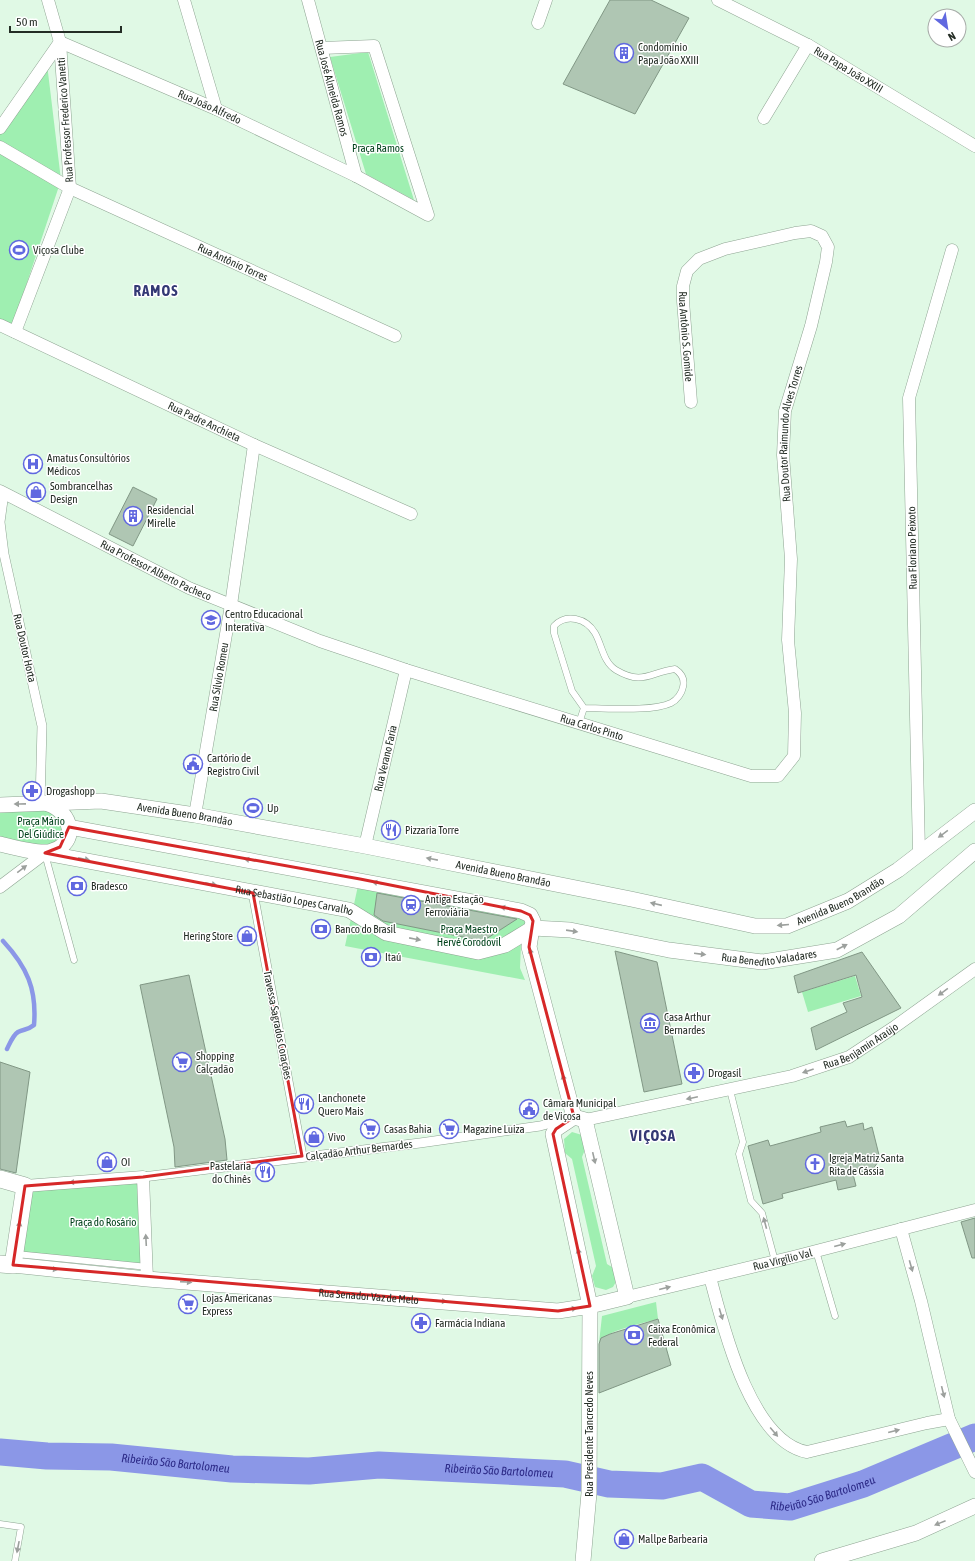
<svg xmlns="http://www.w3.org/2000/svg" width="975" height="1561" viewBox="0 0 975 1561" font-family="'Asap Condensed',sans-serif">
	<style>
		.green { fill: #9fefb1 }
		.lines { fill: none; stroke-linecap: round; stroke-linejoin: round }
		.stream { stroke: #8b97e7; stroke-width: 4.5 }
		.river { stroke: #8b97e7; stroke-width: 27 }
		.building { fill: #afc6b3; stroke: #819785 }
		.service-casing { stroke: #8ea492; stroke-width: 7 }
		.pedestrian-casing { stroke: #8ea492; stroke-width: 10 }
		.minor-casing { stroke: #8ea492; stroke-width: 13 }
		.tertiary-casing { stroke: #8ea492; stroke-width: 16 }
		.secondary-casing { stroke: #8ea492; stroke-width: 18 }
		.service { stroke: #fff; stroke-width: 6 }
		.pedestrian { stroke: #fff; stroke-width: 9 }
		.minor { stroke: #fff; stroke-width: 12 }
		.tertiary { stroke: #fff; stroke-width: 15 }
		.secondary { stroke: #fff; stroke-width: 17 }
		.oneway { fill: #9ca09d }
		.marked { fill: none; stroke: #d62828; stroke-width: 3; stroke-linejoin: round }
		.labels { text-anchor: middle; stroke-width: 3; stroke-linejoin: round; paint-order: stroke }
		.poi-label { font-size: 11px; fill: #242d25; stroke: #fff; text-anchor: start }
		.street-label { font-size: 11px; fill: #242d25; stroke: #fff }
		.park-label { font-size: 11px; fill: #01421b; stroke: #fff }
		.water-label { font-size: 12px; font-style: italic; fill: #2c2a87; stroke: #fff }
		.district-label { font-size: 15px; font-weight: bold; letter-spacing: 1px; fill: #343975; stroke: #fff }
	</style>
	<rect width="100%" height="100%" fill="#e0f9e5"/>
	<path class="green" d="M368,52L414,200L366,174L330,57Z
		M47,64L61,180L13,325L0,319V130Z
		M45,810C62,816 62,820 62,837L55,844L44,846L0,839V811Z
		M359,881L521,912L531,928L521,944L520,968L525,980L345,946Z
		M855,976L861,996L808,1012L802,992Z
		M572,1132L582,1135L586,1147L582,1157L607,1264L615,1269L617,1280L613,1287L606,1290L595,1287L592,1276L596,1266L572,1159L565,1153L564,1139Z
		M141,1179L147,1267L15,1254L27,1187Z
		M656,1302L658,1319C645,1323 605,1330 599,1343L602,1316Z"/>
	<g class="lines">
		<path class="stream" d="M3,941C27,967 37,989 34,1025C28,1030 24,1029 18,1032C13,1035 10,1043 7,1049"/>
		<path class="river" id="s1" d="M0,1452L47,1456L111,1457L232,1469L309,1471L379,1465L565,1474L609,1484L662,1486L702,1477L751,1504L790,1507L863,1484L975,1437"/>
	</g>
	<path class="building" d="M610,0H651L689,18L635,114L563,84Z
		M133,487L157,499L133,546L109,534Z
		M377,893L517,919L483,941L383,921L374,915Z
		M615,951L657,962L682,1084L644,1092Z
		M862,952L901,1008L816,1050L811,1028L847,1012L843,1003L862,997L856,975L798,993L794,976Z
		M189,975L225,1139L227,1160L175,1167L174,1147L140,985Z
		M0,1062L30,1072L16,1173L0,1169Z
		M845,1121L847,1127L863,1123L864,1130L872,1127L880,1159L873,1169L853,1174L856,1186L838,1190L836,1180L782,1194L783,1198L763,1204L748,1146L768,1140L770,1146L821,1132L820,1127Z
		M975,1218V1258H972L961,1222Z
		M658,1319L671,1365L599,1393V1344L601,1338L610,1334Z"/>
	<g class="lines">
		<defs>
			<path id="service" d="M579,723L584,708C607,708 652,712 671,703C677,700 682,693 683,687C685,679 681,673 675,669C650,672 643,686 616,670C603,662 602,645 595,633C586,618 566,613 554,626V633L572,691L584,708
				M45,854L74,960
				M730,1090L743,1142L739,1154L751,1201L762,1213L775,1261
				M816,1251L835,1316
				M16,1254L148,1267
				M0,1524L21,1527L15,1561"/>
			<path id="pedestrian" d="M4,493L0,522L4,554L42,726L40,804
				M253,893L302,1156
				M143,1177L420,1143L540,1126L563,1120"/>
			<g id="minor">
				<path d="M184,0L216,109"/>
				<path id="s2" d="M308,0L356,176"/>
				<path id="s3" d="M718,0L808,45L975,146"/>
				<path d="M538,23L546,0"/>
				<path id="s4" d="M60,42L216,109L356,176L428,215L374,46L322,48"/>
				<path d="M764,118L808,45"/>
				<path d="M0,128L60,42"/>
				<path id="s5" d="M0,147L70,188L395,336"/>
				<path id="s6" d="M0,325L254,445L411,514"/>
				<path d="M15,332L70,188L60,42L48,0"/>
				<path id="s7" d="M0,491L189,588L320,641L406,670L751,776H778L794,756L795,713L788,640L791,559L783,455L785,411L811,326L826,262L828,247L822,236L811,231L795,233L725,249L699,259L687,271L683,286V301L691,402"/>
				<path id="s8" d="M195,815L231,605L254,445"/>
				<path id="s9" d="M365,846L406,670"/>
				<path d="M919,852L909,398L952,250"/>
				<path d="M0,887L45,853"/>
				<path id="s10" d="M585,1120L792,1076L849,1057L893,1028L975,969"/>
				<path d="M25,1186L143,1177L147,1279"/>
				<path d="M901,1229L921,1301L949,1419L975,1472"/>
				<path d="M710,1277C723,1326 750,1441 807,1452L927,1423L949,1419"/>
				<path id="s11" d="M627,1297L793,1257L975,1210"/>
			</g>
			<g id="tertiary">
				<path id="s12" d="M0,805L101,801L195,815L365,846L631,899L755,926H787L848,901L898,870L975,811"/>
				<path d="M69,827L521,911L530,915L533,921L529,947L574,1117"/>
				<path d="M0,844C13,847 40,855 52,851C79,843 72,812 48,804"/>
				<path id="s13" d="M45,853L349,910L386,933L478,952L505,945L533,928"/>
				<path id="s14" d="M533,928L570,930L669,950L762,962L837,950L899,916L975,851"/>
				<path id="s15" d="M13,1265L147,1279L558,1311L590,1306L627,1297L585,1120L574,1117L556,1129L553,1134L590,1306L589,1493L583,1561"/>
				<path d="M822,1561L916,1533L975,1506"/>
			</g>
			<path id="secondary" d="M0,1179L25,1186L13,1265L0,1264"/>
		</defs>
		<use href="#service" class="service-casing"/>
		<use href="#pedestrian" class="pedestrian-casing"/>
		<use href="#minor" class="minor-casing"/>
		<use href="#tertiary" class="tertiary-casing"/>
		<use href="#secondary" class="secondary-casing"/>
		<use href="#service" class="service"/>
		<use href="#pedestrian" class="pedestrian"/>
		<use href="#minor" class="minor"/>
		<use href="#tertiary" class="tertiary"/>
		<use href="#secondary" class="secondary"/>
	</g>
	<defs><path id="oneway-solid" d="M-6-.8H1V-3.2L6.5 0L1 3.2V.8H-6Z"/></defs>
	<g class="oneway">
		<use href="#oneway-solid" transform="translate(20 804) rotate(179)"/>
		<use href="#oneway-solid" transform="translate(943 834) rotate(144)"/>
		<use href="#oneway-solid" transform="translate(84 859) rotate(11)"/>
		<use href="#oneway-solid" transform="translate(432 859) rotate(-169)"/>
		<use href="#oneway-solid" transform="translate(250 860) rotate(-170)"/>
		<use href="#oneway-solid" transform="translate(22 869) rotate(-37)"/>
		<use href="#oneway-solid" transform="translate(378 883) rotate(-169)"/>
		<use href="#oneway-solid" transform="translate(211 884) rotate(11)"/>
		<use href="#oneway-solid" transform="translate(656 904) rotate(-167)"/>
		<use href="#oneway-solid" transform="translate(506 908) rotate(-169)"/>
		<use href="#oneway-solid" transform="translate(783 925) rotate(175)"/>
		<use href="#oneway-solid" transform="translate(572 931) rotate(8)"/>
		<use href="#oneway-solid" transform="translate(415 939) rotate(11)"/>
		<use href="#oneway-solid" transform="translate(842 947) rotate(-27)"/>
		<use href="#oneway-solid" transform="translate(531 954) rotate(-103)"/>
		<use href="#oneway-solid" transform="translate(700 954) rotate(7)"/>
		<use href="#oneway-solid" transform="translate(943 992) rotate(144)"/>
		<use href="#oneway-solid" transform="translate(808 1071) rotate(161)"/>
		<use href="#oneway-solid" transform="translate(564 1080) rotate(-105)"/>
		<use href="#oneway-solid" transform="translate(692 1098) rotate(168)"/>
		<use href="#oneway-solid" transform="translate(594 1158) rotate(77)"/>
		<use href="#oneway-solid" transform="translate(75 1182) rotate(176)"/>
		<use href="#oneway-solid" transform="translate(765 1223) rotate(-105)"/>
		<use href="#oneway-solid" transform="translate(19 1227) rotate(-81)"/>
		<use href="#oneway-solid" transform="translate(146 1240) rotate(-93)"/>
		<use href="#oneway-solid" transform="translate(840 1245) rotate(-15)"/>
		<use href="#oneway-solid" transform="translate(579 1254) rotate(-102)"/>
		<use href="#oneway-solid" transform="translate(911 1266) rotate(74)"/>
		<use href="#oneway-solid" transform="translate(52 1269) rotate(6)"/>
		<use href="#oneway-solid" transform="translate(186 1282) rotate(4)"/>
		<use href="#oneway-solid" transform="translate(665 1288) rotate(-14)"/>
		<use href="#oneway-solid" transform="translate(441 1301) rotate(4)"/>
		<use href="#oneway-solid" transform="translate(571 1309) rotate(-9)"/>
		<use href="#oneway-solid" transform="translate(721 1314) rotate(73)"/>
		<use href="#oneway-solid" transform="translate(943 1392) rotate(76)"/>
		<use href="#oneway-solid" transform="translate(894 1431) rotate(-14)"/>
		<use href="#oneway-solid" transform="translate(774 1432) rotate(50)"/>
		<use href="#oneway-solid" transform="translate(940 1523) rotate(158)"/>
		<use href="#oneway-solid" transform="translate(18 1547) rotate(101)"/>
	</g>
	<path class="marked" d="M69,827L360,879L521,911L530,915L533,921L529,947L574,1117L556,1129L553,1134L590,1306L558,1311L13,1265L25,1186L143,1177L302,1156L253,893L45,853L60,847Z"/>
	<defs>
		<symbol id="building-ring" viewBox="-11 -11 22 22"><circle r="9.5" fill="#fff" stroke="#6068e0" stroke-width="1.5"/><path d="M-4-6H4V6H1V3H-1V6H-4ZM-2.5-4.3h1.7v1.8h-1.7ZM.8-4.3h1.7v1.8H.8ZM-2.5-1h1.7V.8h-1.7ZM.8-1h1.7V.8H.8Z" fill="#6068e0"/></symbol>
		<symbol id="stadium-ring" viewBox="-11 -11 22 22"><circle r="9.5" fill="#fff" stroke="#6068e0" stroke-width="1.5"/><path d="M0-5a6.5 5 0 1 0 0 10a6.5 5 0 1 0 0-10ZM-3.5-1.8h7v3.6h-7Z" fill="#6068e0"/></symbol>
		<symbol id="hospital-ring" viewBox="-11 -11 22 22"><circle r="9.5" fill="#fff" stroke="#6068e0" stroke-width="1.5"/><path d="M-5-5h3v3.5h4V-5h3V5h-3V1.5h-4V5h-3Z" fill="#6068e0"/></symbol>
		<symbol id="shop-ring" viewBox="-11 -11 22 22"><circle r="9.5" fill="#fff" stroke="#6068e0" stroke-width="1.5"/><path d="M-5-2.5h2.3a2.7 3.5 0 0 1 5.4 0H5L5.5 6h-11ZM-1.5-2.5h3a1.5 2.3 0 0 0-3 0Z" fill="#6068e0"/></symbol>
		<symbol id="school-ring" viewBox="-11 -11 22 22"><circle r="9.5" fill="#fff" stroke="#6068e0" stroke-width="1.5"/><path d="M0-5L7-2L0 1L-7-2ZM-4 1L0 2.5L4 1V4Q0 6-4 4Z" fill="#6068e0"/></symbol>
		<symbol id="civic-ring" viewBox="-11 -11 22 22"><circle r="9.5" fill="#fff" stroke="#6068e0" stroke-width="1.5"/><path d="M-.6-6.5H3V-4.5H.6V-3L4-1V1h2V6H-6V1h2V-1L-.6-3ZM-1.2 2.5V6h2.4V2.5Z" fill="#6068e0"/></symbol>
		<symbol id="pharmacy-ring" viewBox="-11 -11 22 22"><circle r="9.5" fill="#fff" stroke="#6068e0" stroke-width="1.5"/><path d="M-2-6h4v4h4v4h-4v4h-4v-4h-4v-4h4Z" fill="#6068e0"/></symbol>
		<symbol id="restaurant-ring" viewBox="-11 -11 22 22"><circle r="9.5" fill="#fff" stroke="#6068e0" stroke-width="1.5"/><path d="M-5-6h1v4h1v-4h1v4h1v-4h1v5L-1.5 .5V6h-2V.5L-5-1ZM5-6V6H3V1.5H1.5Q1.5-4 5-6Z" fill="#6068e0"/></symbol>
		<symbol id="bank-ring" viewBox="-11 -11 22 22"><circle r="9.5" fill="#fff" stroke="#6068e0" stroke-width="1.5"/><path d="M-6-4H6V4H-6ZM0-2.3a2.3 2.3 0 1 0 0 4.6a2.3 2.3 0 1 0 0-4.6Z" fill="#6068e0"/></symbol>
		<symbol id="station-ring" viewBox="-11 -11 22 22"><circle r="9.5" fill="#fff" stroke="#6068e0" stroke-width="1.5"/><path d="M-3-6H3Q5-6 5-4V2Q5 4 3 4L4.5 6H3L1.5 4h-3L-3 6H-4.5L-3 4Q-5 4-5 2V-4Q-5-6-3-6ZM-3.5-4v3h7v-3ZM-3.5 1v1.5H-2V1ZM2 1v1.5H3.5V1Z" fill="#6068e0"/></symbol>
		<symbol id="museum-ring" viewBox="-11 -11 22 22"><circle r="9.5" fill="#fff" stroke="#6068e0" stroke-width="1.5"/><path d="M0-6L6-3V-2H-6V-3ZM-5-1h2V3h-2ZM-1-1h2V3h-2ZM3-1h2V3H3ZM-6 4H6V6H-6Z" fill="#6068e0"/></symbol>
		<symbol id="supermarket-ring" viewBox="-11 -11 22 22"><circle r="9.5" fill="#fff" stroke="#6068e0" stroke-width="1.5"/><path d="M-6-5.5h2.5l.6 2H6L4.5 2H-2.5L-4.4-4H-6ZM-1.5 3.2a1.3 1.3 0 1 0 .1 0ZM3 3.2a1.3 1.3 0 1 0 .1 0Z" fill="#6068e0"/></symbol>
		<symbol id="church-ring" viewBox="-11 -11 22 22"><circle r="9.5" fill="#fff" stroke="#6068e0" stroke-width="1.5"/><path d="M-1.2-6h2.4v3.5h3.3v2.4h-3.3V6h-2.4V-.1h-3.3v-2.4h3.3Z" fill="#6068e0"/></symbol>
	</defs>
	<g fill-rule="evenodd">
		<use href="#building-ring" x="613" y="42" width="22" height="22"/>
		<use href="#stadium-ring" x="8" y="239" width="22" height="22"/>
		<use href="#hospital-ring" x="22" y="453" width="22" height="22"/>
		<use href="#shop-ring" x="25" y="481" width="22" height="22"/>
		<use href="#building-ring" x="122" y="505" width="22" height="22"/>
		<use href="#school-ring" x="200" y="609" width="22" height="22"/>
		<use href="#civic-ring" x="182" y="753" width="22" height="22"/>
		<use href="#pharmacy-ring" x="21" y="780" width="22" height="22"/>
		<use href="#stadium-ring" x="242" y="797" width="22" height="22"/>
		<use href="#restaurant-ring" x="380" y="819" width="22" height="22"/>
		<use href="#bank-ring" x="66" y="875" width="22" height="22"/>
		<use href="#station-ring" x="400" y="894" width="22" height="22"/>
		<use href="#bank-ring" x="310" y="918" width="22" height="22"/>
		<use href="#shop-ring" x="236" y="925" width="22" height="22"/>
		<use href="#bank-ring" x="360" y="946" width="22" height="22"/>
		<use href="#museum-ring" x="639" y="1012" width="22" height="22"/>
		<use href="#supermarket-ring" x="171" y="1051" width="22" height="22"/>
		<use href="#pharmacy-ring" x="683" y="1062" width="22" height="22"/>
		<use href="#restaurant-ring" x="293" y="1093" width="22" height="22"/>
		<use href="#civic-ring" x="518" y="1098" width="22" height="22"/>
		<use href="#supermarket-ring" x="359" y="1118" width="22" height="22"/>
		<use href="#supermarket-ring" x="438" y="1118" width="22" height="22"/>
		<use href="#shop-ring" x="303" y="1126" width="22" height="22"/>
		<use href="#shop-ring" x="96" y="1151" width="22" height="22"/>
		<use href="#church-ring" x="804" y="1153" width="22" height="22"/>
		<use href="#restaurant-ring" x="254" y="1161" width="22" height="22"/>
		<use href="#supermarket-ring" x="177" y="1293" width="22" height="22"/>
		<use href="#pharmacy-ring" x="410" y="1312" width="22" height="22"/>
		<use href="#bank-ring" x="623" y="1324" width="22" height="22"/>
		<use href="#shop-ring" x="613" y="1528" width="22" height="22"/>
	</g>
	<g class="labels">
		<g class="poi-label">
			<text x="638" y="51">Condomínio<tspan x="638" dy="13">Papa João XXIII</tspan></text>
			<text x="33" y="254">Viçosa Clube</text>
			<text x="47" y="462">Amatus Consultórios<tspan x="47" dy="13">Médicos</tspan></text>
			<text x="50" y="490">Sombrancelhas<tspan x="50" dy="13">Design</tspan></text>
			<text x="147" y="514">Residencial<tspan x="147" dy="13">Mirelle</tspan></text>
			<text x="225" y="618">Centro Educacional<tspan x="225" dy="13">Interativa</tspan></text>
			<text x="207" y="762">Cartório de<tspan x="207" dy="13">Registro Civil</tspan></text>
			<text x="46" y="795">Drogashopp</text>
			<text x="267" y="812">Up</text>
			<text x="405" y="834">Pizzaria Torre</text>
			<text x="91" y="890">Bradesco</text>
			<text x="425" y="903">Antiga Estação<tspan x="425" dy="13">Ferroviária</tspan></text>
			<text x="335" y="933">Banco do Brasil</text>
			<text x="233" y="940" text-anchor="end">Hering Store</text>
			<text x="385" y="961">Itaú</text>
			<text x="664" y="1021">Casa Arthur<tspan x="664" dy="13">Bernardes</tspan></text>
			<text x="196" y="1060">Shopping<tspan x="196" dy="13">Calçadão</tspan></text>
			<text x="708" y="1077">Drogasil</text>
			<text x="318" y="1102">Lanchonete<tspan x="318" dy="13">Quero Mais</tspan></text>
			<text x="543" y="1107">Câmara Municipal<tspan x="543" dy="13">de Viçosa</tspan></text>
			<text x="384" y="1133">Casas Bahia</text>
			<text x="463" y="1133">Magazine Luiza</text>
			<text x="328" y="1141">Vivo</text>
			<text x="829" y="1162">Igreja Matriz Santa<tspan x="829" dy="13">Rita de Cássia</tspan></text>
			<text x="121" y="1166">OI</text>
			<text x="251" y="1170" text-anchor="end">Pastelaria<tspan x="251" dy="13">do Chinês</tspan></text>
			<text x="202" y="1302">Lojas Americanas<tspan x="202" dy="13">Express</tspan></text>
			<text x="435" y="1327">Farmácia Indiana</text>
			<text x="648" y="1333">Caixa Econômica<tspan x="648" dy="13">Federal</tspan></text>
			<text x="638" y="1543">Mallpe Barbearia</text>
		</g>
		<g class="street-label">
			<text dy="4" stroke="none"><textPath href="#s3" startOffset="148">Rua Papa João XXIII</textPath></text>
			<text dy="4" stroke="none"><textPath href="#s2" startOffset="91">Rua José Almeida Ramos</textPath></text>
			<text dy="4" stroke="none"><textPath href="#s4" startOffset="163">Rua João Alfredo</textPath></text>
			<text transform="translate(65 120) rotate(-94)" y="4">Rua Professor Frederico Vanetti</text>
			<text dy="4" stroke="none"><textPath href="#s5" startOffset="260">Rua Antônio Torres</textPath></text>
			<text dy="4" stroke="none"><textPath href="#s7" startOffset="1597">Rua Antônio S. Gomide</textPath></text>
			<text dy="4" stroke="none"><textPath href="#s6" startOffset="226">Rua Padre Anchieta</textPath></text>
			<text dy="4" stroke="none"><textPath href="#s7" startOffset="1182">Rua Doutor Raimundo Alves Torres</textPath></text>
			<text transform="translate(912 548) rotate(-91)" y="4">Rua Floriano Peixoto</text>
			<text dy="4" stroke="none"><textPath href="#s7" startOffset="175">Rua Professor Alberto Pacheco</textPath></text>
			<text transform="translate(25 648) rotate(77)" y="4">Rua Doutor Horta</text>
			<text dy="4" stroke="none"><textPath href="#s8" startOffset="140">Rua Sílvio Romeu</textPath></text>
			<text dy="4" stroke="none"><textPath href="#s7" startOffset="639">Rua Carlos Pinto</textPath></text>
			<text dy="4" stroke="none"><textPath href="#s9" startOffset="90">Rua Verano Faria</textPath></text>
			<text dy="4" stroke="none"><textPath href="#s12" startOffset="186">Avenida Bueno Brandão</textPath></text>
			<text dy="4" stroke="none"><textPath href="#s12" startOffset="510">Avenida Bueno Brandão</textPath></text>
			<text dy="4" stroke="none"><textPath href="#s12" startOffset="858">Avenida Bueno Brandão</textPath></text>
			<text dy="4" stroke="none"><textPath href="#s13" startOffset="254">Rua Sebastião Lopes Carvalho</textPath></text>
			<text dy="4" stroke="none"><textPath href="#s14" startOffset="239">Rua Benedito Valadares</textPath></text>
			<text transform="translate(278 1025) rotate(79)" y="4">Travessa Sagrados Corações</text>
			<text dy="4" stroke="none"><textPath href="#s10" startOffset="287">Rua Benjamin Araújo</textPath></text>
			<text transform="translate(359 1150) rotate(-7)" y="4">Calçadão Arthur Bernardes</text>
			<text dy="4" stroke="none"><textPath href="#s11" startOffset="160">Rua Virgílio Val</textPath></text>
			<text dy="4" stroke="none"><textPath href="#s15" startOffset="357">Rua Senador Vaz de Melo</textPath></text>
			<text transform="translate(589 1434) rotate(-90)" y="4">Rua Presidente Tancredo Neves</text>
		</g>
		<g class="park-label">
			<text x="378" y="152">Praça Ramos</text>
			<text x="41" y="825">Praça Mário<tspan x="41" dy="13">Del Giúdice</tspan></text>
			<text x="469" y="933">Praça Maestro<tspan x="469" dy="13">Hervé Corodovil</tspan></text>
			<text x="103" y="1226">Praça do Rosário</text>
		</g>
		<g class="water-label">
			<text dy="4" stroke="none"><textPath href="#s1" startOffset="176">Ribeirão São Bartolomeu</textPath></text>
			<text dy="4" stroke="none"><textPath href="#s1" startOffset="500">Ribeirão São Bartolomeu</textPath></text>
			<text dy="4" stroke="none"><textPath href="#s1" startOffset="835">Ribeirão São Bartolomeu</textPath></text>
		</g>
		<g class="district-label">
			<text x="156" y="296">RAMOS</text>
			<text x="653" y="1141">VIÇOSA</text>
		</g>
	</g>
	<g transform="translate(947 28) rotate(150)"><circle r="19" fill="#ffffff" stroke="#a7aba8"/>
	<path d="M0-3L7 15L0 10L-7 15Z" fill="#6068e0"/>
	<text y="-6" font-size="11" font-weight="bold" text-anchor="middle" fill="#242d25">N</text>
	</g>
	<path d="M10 26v6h111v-6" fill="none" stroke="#242d25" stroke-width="2"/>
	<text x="16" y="26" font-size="12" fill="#242d25" stroke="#ffffff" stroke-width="3" paint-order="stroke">50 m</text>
</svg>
